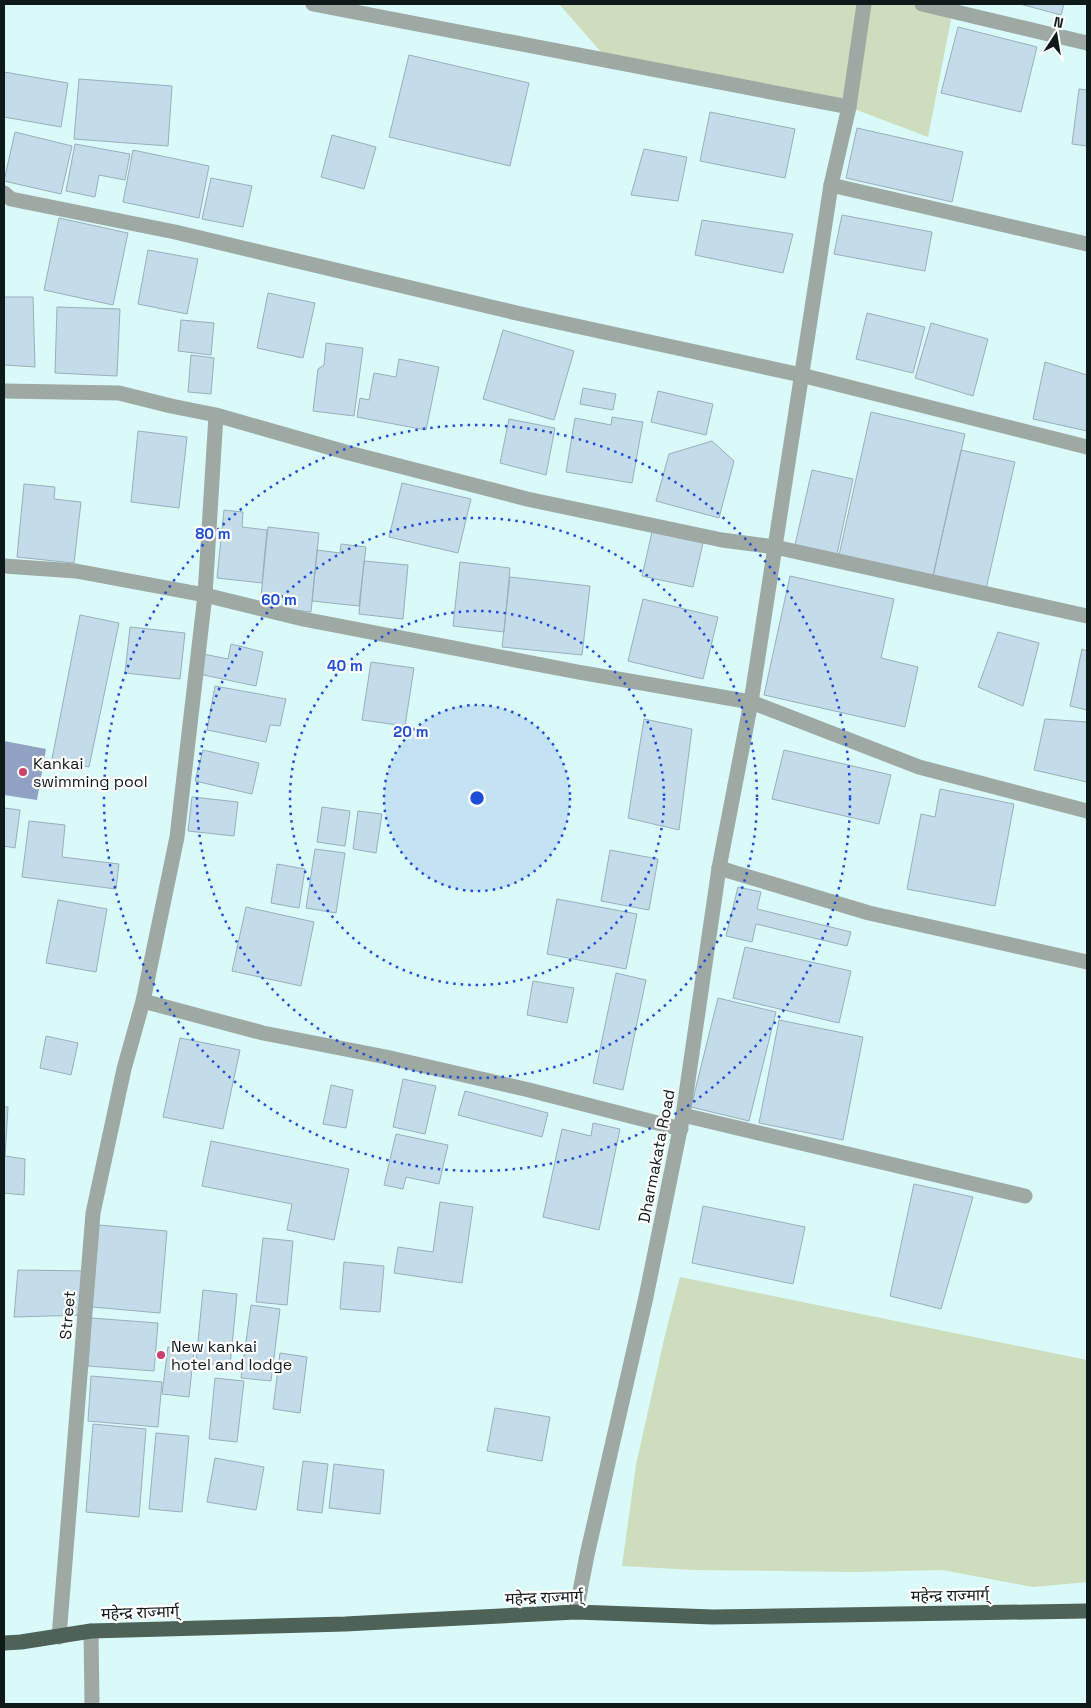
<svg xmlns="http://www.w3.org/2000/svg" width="1091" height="1708" viewBox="0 0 1091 1708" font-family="'Space Grotesk','Noto Sans Devanagari',sans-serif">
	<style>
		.green { fill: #cdddbe }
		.water { fill: #90a1c3 }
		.building { fill: #c4dce9; stroke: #97afbb }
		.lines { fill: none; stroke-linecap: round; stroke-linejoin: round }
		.minor { stroke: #9ea9a3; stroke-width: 15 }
		.tertiary { stroke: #9ea9a3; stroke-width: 15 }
		.trunk { stroke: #4e6258; stroke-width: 15 }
		.ring { fill: none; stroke: #1d4ed8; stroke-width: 2.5; stroke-dasharray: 2.5 5 }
		.poi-dot { fill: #cd3f6c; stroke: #fff; stroke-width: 2 }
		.labels { text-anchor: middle; stroke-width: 4.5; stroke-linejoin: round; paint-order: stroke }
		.poi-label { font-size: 16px; fill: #0e1919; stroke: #fff; text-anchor: start }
		.street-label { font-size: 16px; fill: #0e1919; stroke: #fff }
		.centre { fill: #1d4ed8; stroke: #fff; stroke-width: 2.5 }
		.ring-label { font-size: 15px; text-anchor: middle; font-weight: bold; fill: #1d4ed8; stroke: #fff; stroke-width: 4.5; stroke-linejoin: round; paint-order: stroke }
	</style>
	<rect width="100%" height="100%" fill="#daf9f9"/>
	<path class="green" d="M559,4H911L940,9L922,4H954L928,137L849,107L609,61Z
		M680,1277L1087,1360V1582L1033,1587L942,1570L855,1572L695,1570L622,1566L636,1465L665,1335Z"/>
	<path class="water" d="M4,741L46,749L37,800L4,795Z"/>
	<path class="building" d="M1020,4H1064L1061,15Z
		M958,27L1037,47L1021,112L941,93Z
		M409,55L529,83L510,166L389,137Z
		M4,72L68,83L61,127L4,117Z
		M79,79L172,86L168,146L74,139Z
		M1079,89L1087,90V146L1072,144Z
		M710,112L795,129L785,178L700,161Z
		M857,128L963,152L952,202L846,178Z
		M15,132L72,146L61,194L4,181Z
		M332,135L376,147L364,189L321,177Z
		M75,144L130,154L125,180L99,175L95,197L66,191Z
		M644,149L687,157L678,201L631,195Z
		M133,150L209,166L199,218L123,202Z
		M211,178L252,186L243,227L202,219Z
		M842,215L932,232L925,271L834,254Z
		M59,218L128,233L113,305L44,290Z
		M702,220L793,234L783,273L695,255Z
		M148,250L198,259L187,314L138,304Z
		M268,293L315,303L303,358L257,348Z
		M4,297H33L35,367L4,365Z
		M57,307L120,309L117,376L55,373Z
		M867,313L925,327L913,373L856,359Z
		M181,320L214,323L211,355L178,351Z
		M931,323L988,339L973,396L915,378Z
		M503,330L574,351L554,420L483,399Z
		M326,343L363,348L354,416L313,411L318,369L324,365Z
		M191,355L214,358L211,394L188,392Z
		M399,359L439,367L426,430L357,417L360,398L369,400L374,373L396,377Z
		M1045,362L1087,375V431L1033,419Z
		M583,388L616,394L613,410L580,404Z
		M658,391L713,404L706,435L651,422Z
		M871,412L965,434L933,576L839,555Z
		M612,417L643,422L632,483L566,472L575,418L611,425Z
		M509,419L555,428L546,475L500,463Z
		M138,431L187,437L179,508L131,502Z
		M712,441L734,461L719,518L656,501L669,454Z
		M961,450L1015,462L986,589L933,576Z
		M812,470L853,479L837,554L795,545Z
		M402,483L471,499L458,553L389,537Z
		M24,484L55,487L54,499L81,502L74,563L17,557Z
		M224,510L243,512L242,527L267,530L262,583L217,578Z
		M268,527L319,533L311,612L260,606Z
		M652,532L703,543L693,587L642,576Z
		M341,544L366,547L359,606L312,601L317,550L340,553Z
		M364,561L408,565L403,619L359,614Z
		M460,562L510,568L504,632L453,626Z
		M790,576L894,599L881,658L918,667L905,727L764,695Z
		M510,577L590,586L582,655L502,647Z
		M643,599L718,617L703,679L628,661Z
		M80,615L119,623L89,767L52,759Z
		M130,627L185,633L180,679L125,673Z
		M998,632L1039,643L1023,706L978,687Z
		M231,644L263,652L256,686L199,674L203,654L228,659Z
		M1082,649L1087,651V710L1070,706Z
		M371,662L414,668L405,726L362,720Z
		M215,686L286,699L280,726L270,725L266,742L207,730Z
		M644,719L692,729L679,830L628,818Z
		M1045,719L1087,722V782L1034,770Z
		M203,750L259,763L252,794L195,781Z
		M784,750L891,775L879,824L772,799Z
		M940,789L1014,804L995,906L907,889L921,814L935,817Z
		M192,797L238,802L234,836L188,831Z
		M322,807L350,811L345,846L317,842Z
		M4,808L20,810L15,848L4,846Z
		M358,811L382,814L376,853L353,849Z
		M29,821L65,825L62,857L119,864L116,889L22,877Z
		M315,849L345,853L336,913L306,908Z
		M610,850L658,859L649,910L601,901Z
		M277,864L305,869L299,908L271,903Z
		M738,887L761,892L757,909L851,932L847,946L756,924L752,942L726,936Z
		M557,899L637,914L626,969L547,954Z
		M58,900L107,909L96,972L46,963Z
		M246,907L314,922L301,986L232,971Z
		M745,947L851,971L839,1023L733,998Z
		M616,973L646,980L623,1090L593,1083Z
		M533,981L574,988L567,1023L527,1015Z
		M718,998L776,1012L749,1121L691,1107Z
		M779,1020L863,1037L843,1140L759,1123Z
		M46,1036L78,1043L71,1075L40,1068Z
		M180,1038L240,1050L223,1129L163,1117Z
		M403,1079L436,1086L425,1134L393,1127Z
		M331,1085L353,1090L346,1128L323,1124Z
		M465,1091L548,1113L542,1137L458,1115Z
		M4,1107H8L5,1156L25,1159L24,1195L4,1193Z
		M593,1123L620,1129L599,1230L543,1217L562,1129L591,1136Z
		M396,1134L448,1145L439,1184L406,1177L403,1189L384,1185Z
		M211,1141L349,1169L334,1240L287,1230L292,1204L202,1186Z
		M914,1184L973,1197L941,1309L890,1296Z
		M440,1202L473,1207L462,1283L394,1273L398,1247L433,1252Z
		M703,1206L805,1227L793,1284L692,1263Z
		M99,1225L167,1231L160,1313L92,1307Z
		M263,1238L293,1241L287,1305L256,1302Z
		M344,1262L384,1266L380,1312L340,1309Z
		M18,1270L89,1271L85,1315L14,1317Z
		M203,1290L237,1294L230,1366L196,1362Z
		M251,1305L280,1309L271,1381L241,1378Z
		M91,1318L158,1323L154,1371L88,1366Z
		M168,1347L194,1350L189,1397L162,1394Z
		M280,1353L307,1357L300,1413L273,1409Z
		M91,1376L162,1382L158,1427L88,1421Z
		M215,1378L244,1381L237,1442L209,1439Z
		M495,1408L550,1417L542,1461L487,1451Z
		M93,1424L146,1429L139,1517L86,1512Z
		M156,1433L189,1436L182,1512L149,1509Z
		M215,1458L264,1467L256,1510L207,1502Z
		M303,1461L328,1464L322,1513L297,1510Z
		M334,1464L384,1470L380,1514L329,1508Z"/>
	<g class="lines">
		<path class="minor" d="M313,4L849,107
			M922,4L1087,43
			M831,185L1087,244
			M4,193L11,199L175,232L521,314L801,375L1087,447
			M4,391L119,393L171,406L216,415L349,453L527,499L722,540L775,547L1087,616
			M4,566L76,571L205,595L303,619L578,672L751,702L919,767L1087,811
			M719,868L869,913L1087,962
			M143,1001L263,1033L386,1057L529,1090L681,1129
			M683,1115L1025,1196
			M91,1631L92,1704
			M59,1637L93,1213L124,1069L143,1001L177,837L205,595L216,415"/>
		<path class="tertiary" d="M576,1612L587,1555L646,1297L683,1115L719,868L751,702L831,185L849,107L864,4"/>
		<path class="trunk" d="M4,1643L21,1642L91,1631L345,1624L576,1612L713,1617L1087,1611"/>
	</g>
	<circle cx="477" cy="798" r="93" fill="#1d4ed8" fill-opacity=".12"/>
	<g class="ring">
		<circle cx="477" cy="798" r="93"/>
		<circle cx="477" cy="798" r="187"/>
		<circle cx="477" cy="798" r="280"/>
		<circle cx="477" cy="798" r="373"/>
	</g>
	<g class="poi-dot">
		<circle cx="23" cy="772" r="5"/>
		<circle cx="161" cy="1355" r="5"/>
	</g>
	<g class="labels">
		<g class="poi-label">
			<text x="33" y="769">Kankai<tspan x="33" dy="18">swimming pool</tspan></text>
			<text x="171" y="1352">New kankai<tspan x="171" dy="18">hotel and lodge</tspan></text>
		</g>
		<g class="street-label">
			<text transform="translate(656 1156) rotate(-79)" y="6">Dharmakata Road</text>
			<text transform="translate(67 1315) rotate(-85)" y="6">Street</text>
			<text transform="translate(950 1595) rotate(-1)" y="6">महेन्द्र राज्मार्ग्</text>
			<text transform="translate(544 1597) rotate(-2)" y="6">महेन्द्र राज्मार्ग्</text>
			<text transform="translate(140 1612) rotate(-2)" y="6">महेन्द्र राज्मार्ग्</text>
		</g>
	</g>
	<circle cx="477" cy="798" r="8" class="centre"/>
	<g class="ring-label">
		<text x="213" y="539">80 m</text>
		<text x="279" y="605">60 m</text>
		<text x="345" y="671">40 m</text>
		<text x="411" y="737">20 m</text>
	</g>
	<rect width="1091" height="1708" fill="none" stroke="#0e1919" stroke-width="10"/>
	<g transform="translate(1056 35) rotate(12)" stroke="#ffffff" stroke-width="4" paint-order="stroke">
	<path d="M0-4L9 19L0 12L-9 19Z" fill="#0e1919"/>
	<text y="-8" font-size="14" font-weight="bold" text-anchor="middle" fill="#0e1919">N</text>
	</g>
</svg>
